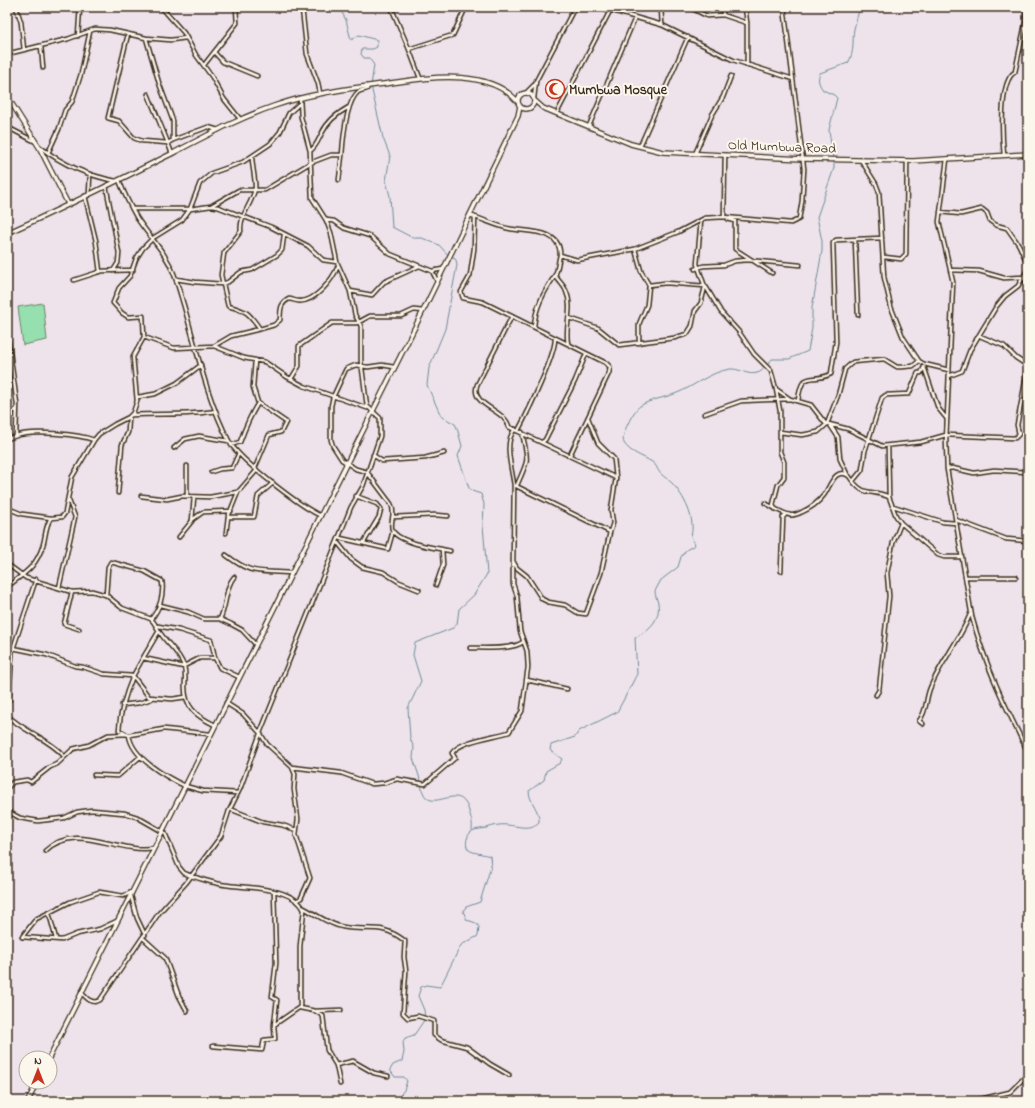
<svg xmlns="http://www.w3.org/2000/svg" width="1035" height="1108" viewBox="0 0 1035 1108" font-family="'Indie Flower',sans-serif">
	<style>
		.green { fill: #96dfaf; stroke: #688466 }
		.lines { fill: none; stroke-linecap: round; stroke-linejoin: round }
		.stream { stroke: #6d8b9b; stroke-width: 1 }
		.street-casing { stroke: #3b2a1e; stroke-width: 5.5 }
		.secondary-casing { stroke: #3b2a1e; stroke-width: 6 }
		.street { stroke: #fbf7ec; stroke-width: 2.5 }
		.secondary { stroke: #fbf7ec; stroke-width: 3.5 }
		.labels { text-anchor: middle; stroke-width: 4; stroke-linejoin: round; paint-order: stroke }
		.poi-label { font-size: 14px; font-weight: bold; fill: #3b2a1e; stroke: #fbf7ec; text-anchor: start }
		.street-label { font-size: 14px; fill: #3b2a1e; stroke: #fbf7ec }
	</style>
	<rect width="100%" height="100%" fill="#eee3ea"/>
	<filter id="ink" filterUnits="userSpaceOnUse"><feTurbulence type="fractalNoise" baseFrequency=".025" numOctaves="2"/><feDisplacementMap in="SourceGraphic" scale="8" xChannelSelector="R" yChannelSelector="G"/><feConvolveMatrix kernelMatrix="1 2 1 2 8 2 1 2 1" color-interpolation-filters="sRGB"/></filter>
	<g filter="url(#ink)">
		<path class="green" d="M43,303L47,340L23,345L18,307Z"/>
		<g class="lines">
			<path class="stream" d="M339,7L346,20L351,40L359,35L377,40V47L373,49H362L361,54L364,58H369L374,65L371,86L383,138L390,156L386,181L390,196L392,227L413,238H422L439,245L448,255
				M833,158L829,130L837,98L834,95L823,90C819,84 817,80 820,73L848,63C855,52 852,41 854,29C856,21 858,14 860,7
				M421,782L413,758L414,748L410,738L408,708L421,681L413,655L415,643L453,628L457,624L459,609L474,595L487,574L483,525L484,504L481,494L472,491L469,488L458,456L462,446L457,428L455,424L441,416L427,385L429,368L445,329L457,265L456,260L453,257
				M421,785C427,822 459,776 469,811C471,818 473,823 472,830
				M396,1101L404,1090L407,1081L404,1077H395L390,1070L393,1065L402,1061L404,1052L403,1042L405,1038L414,1035L425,1019L424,1010L418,996L421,987L426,985L440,987L461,945L478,936L479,927L476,923L467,920L463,911L466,907L480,902L491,866L490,856C484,854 473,853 469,850C466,847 466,843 467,839C470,828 477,830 486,828C493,826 500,824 507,825C519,826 530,831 539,822C540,810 529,802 529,791L544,780L546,771L560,763L562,759L550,750L551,745L575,737L579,731L617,712L624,699L637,674L635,638C648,630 661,621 658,603C657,599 655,596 655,591L661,580L678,567L681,557L686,550L695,545L691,536C696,519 684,496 672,483C669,480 664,477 661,474C657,470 657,465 652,462C643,456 630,453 624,443C620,436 633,411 640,406C651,399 665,398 677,393C695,386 710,372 730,369C739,368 748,376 757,373C763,372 768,363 772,359H789L808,351L812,328V308L822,251V241L817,217L834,168V161"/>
			<defs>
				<path id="street" d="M16,7L21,22L24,50
					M161,7L184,33L196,55L212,77L224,99L240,119
					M391,7L409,49
					M599,7L662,25L733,60L793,79
					M661,7L662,25
					M689,7L707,16L723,15
					M723,7V15L747,23
					M745,7L747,23V65
					M302,8L307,54L318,83L320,93
					M128,34L108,118L119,121L134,138L142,141L168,143L148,94
					M78,36L80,7
					M146,38L159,83L173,121V140L168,143L172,154
					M41,46L43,68
					M214,52L223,62L257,76
					M7,54L68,39L95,29L110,30L146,38L171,40L186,38
					M204,65L237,23L236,7
					M420,78L409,49L453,35L466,7
					M526,93L534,85
					M534,98L536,81L575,7
					M557,113L610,11
					M589,126L635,18
					M7,127L34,141
					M173,140L208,127L218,130
					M640,146L688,37
					M40,147C62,164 89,176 116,181
					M310,151C317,146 318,140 322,133C328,120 338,113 349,107
					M48,153L59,129L65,110L72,102L81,74L90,31
					M695,154L712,115L723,97L731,76
					M1027,154L1028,200
					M1004,155C1002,138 999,80 1015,72L1026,20V7
					M947,159L939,222L953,282L946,441L947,469L972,617C985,665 1006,708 1028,752
					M861,160L876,184L879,192L884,277L891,307L903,337L919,361L924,364L949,370
					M119,180C124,193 130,206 137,218C149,237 166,252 174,274C193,328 202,390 229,441C239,460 299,505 319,515
					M339,180L342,155
					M106,186L119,253L118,263L113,271
					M89,195L90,174
					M85,196L96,241L100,272
					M211,206L239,190H265L310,163L331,155H342C343,140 346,102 358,92C361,90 364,90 367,89L368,86
					M132,209H190L211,206L218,207L271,227L308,246L323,260L337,262
					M940,212L961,214L982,209L987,213L990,221L996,225L1007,228L1019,245L1028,265
					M470,215L475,217L474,249L470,276L461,292L463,298L483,302L606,363L610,367L609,373L570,455
					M475,217C487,221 499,227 511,229C528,232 561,229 560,255L577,260L635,249L678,232L705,218L724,217L725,155
					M724,217L791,223L799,219L802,201L804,169L784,7
					M728,219L735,221V249L772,273
					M326,220L334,221L344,228L370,236L390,254L432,271L443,269
					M855,240L858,315
					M635,249L641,271L649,285L647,305L639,324V343
					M884,257L901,259L906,254L907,161
					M695,269L703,266L724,265L735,261L747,260L800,265
					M950,270L979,271L1004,278L1024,277L1028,287
					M432,271L437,281
					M555,275C558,281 564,285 566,291C574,308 564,327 568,344
					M176,279L195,282L222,284L228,282L241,272L252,270L277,255L282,250L284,235
					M74,280L102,271L133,270
					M649,285L666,283L705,286
					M706,287L721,312L739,332L754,354L771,371L776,389L790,399
					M350,291L372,295L384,282L419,266
					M512,316L477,385C470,406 505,409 509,427L616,478L611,510L613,523L610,532L514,485C512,469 503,442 515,429
					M569,318L598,328L619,345L674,338L687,334L692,326L695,311L701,303L705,287L697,264L701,220
					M534,327C535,308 544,292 554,277C558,271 558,262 560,255
					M260,329L274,325L280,320C281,311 279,304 289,299C292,299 295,301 298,301C315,303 333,279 338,266
					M7,331L17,404L16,435
					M980,336L1004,346L1016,358L1028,366
					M144,337L174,348L214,346L244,358L265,362L287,377L304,386L367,408
					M214,346L231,336L260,329C249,313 248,311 228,306L221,275L224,253L241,231C239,216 252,204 255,189C256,180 252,167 252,157
					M394,367L382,365L368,367L356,365L346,369L333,397L331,406V440L333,446L342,460L356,469L367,472L391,504C396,512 390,520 392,529C396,543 438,548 450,551
					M924,367L938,408L947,419
					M949,376L962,371L970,350L996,307L1005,296L1018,286L1028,269
					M291,379L299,366V346L332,323H357L370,316H401L414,310L423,311
					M138,397L155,394L177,383L201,365
					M798,401C802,368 811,384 831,374L836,342L833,243L836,240L882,238
					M7,413L16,410
					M704,414L741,401L790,399L811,405L825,423L848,429L882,446L921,442L946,435L1015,438L1019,434L1017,425L1028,367
					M132,415C160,413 188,416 216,411
					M588,418L598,443L614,459L616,478
					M830,425L838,437L840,459L847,474
					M518,431C527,414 556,354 555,338
					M780,432L802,435L818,432L827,424L838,395L845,369L853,362L884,359L897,367H902L913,366L919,361
					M7,439C10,438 13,437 16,436C32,430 78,434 94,440
					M542,442L545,440L575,381L586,354
					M231,445L240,442C245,428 250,416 258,403L253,387L255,360
					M888,446L889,497L896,516L901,523L938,555L944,557H961
					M174,448L185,439L199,436L229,441
					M373,455L382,461L425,458L444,453
					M255,468L269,435L281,432L286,422L258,403
					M947,469L952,468L974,473L994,470L1028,472
					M211,472L220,469L232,468L238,455
					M853,481L862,470L865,451L882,398L886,395L909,394L918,373H921L924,367
					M514,485L513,561L517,568L527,576L542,599L548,602L565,605L578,613L586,614L601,573L610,532
					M517,485C530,456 528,462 522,432
					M118,493L122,445L128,432L129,417L133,413L137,401L133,357L144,337L143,316L128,317L122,313L113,303L119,288L130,276L136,259L143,248L153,238L182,220L190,209L200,183L212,173L243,162L270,144L280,132L289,113L299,104
					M141,496L167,499L182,496L210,497L238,492L257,470
					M187,496V466
					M356,496L377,504L381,509L379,517L364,542
					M765,503C773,507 781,513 790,515C794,516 798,514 802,512C811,508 818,503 824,495C830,487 835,466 849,476C864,499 870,488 889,497
					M893,506L943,522L956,523
					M7,508L22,514L51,518
					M775,509L773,505L778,485L784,477V462L780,452V411L776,389
					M228,517H254L258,496L273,483
					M393,517L435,515L448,516
					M192,520L203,512L231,511
					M956,520L1006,539L1028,541
					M226,533L228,517L238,492
					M179,537L192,521L194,497
					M340,538L388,549L393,531
					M338,543L351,559L362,567L383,572L399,582L419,590
					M226,555C253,576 258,570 291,573
					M7,564L26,578L72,592L92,591L106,595L122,608L151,619C160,609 164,594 162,581L144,571L111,562L108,567L106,595
					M781,571L783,517L786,514
					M965,577H1016
					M436,585L443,565L442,549
					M7,587C24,573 36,568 43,545C46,536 45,526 51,518L62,517L65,513L72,477L94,440L99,434L115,424L129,417
					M59,588L75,517L69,501
					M72,592L64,624L79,629
					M160,605L188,612L204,619H220L231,624L242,630L255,644
					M151,619C156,624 157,629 161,634C169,646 179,652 184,666C186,673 185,678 185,685C184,707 196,716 215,725
					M220,619C227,605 225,587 234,577
					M158,626L179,630L211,640L215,658L220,668L239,677
					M159,631L143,658L184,667
					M470,648C483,648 513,650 523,642
					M7,651L12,652L36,579
					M143,658L133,676L149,697L172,699L186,697
					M184,666L200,658H215
					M527,680L567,689
					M876,695L879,690L889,596L887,573L893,543L901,523
					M7,700H9L12,652
					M226,703L243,714L260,733L351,507L363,486L380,436V418L367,406L361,361V326L355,315L350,291L337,262L331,233L326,220L312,198L310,151L301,117L300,98
					M122,705L139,703L151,699
					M7,715C24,732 48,738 64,756
					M923,724L919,721C928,710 925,698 931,686C942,660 961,639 971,612
					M260,733L267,744L292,767L341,773L372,784L384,783L397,779L425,784L455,758L452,753C461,740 494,737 509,732L522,711L528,667L527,651L520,631L517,596L513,584V561
					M126,734L129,735L164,729L210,734
					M129,735C132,758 166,777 185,786
					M292,767L295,774L294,789L298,819L296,835L310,878L301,898L296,901
					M94,775L118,776L141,756
					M185,786L203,791L238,793
					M7,788L13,782L27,780L31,782L50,767L57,764L73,749L89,745L108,735L126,734L119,730C120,711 125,695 133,676L104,674L83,667L75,666L47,655L13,648
					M230,809L263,822L282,825L296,830
					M7,811L20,818L38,821L64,818L77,812L92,810L124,813L137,817L165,833L179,867L184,873C193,877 216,884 226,885C247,888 294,887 304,910L300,946V1008L315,1011L341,1010
					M45,851C76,821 117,854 153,848
					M131,896L137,918L145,935
					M304,908C315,914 330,925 343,927C369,932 381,922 405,941L404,957L406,971L403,1013L408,1018L418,1016L434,1021V1035L441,1040L467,1047L490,1064L509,1075
					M49,913L56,939
					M22,937L36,919L70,902L99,892L123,896L132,892
					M22,937L62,940L77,934L100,929L117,921
					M143,938L165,958L179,996L187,1011
					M81,992C86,998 92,1005 100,1000L159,913L186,883L221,836L229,811L240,789L260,734
					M315,1011L323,1016L327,1050L336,1065L353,1061L374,1073L388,1076
					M274,1025L277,1000L272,997L276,963L274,891
					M213,1046L262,1050L264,1040L275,1039L274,1025L300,1007
					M336,1065L340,1084
					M973,1101L1010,1092L1028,1074"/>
				<path id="secondary" d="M518 101a8 8 0 1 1 16 0a8 8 0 1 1-16 0Z
					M7,96L39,147L68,204
					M534,100L543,108L631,144L663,152L803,159L913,161L1028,154
					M7,233C62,209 119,180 173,153C206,136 239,118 274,106C314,92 356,88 398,82C435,76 491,70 518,102
					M49,1058L423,311L518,116L520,106
					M28,1101L37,1082"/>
			</defs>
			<use href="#street" class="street-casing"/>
			<use href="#secondary" class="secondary-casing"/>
			<use href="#street" class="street"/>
			<use href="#secondary" class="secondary"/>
		</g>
	</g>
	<defs>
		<symbol id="mosque-ring" viewBox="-11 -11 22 22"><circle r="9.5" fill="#fbf7ec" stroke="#c8321e" stroke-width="1.5"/><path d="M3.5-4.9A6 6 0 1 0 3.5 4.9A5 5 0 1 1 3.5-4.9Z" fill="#c8321e"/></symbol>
	</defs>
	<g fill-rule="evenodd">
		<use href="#mosque-ring" x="544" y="78" width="22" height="22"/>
	</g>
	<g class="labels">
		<g class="poi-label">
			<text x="569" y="94">Mumbwa Mosque</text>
		</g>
		<g class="street-label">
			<text transform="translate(782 146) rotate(2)" y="5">Old Mumbwa Road</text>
		</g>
	</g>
	<rect width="1035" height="1108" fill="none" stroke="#fbf7ec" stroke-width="24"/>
	<rect x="12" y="12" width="1011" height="1084" fill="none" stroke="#3b2a1e" stroke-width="1.5" filter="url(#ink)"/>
	<g transform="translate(38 1070)"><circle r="19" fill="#fbf7ec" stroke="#aea59a"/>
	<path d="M0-3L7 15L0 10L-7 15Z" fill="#c8321e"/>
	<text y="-6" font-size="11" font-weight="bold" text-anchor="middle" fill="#3b2a1e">N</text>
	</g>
</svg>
